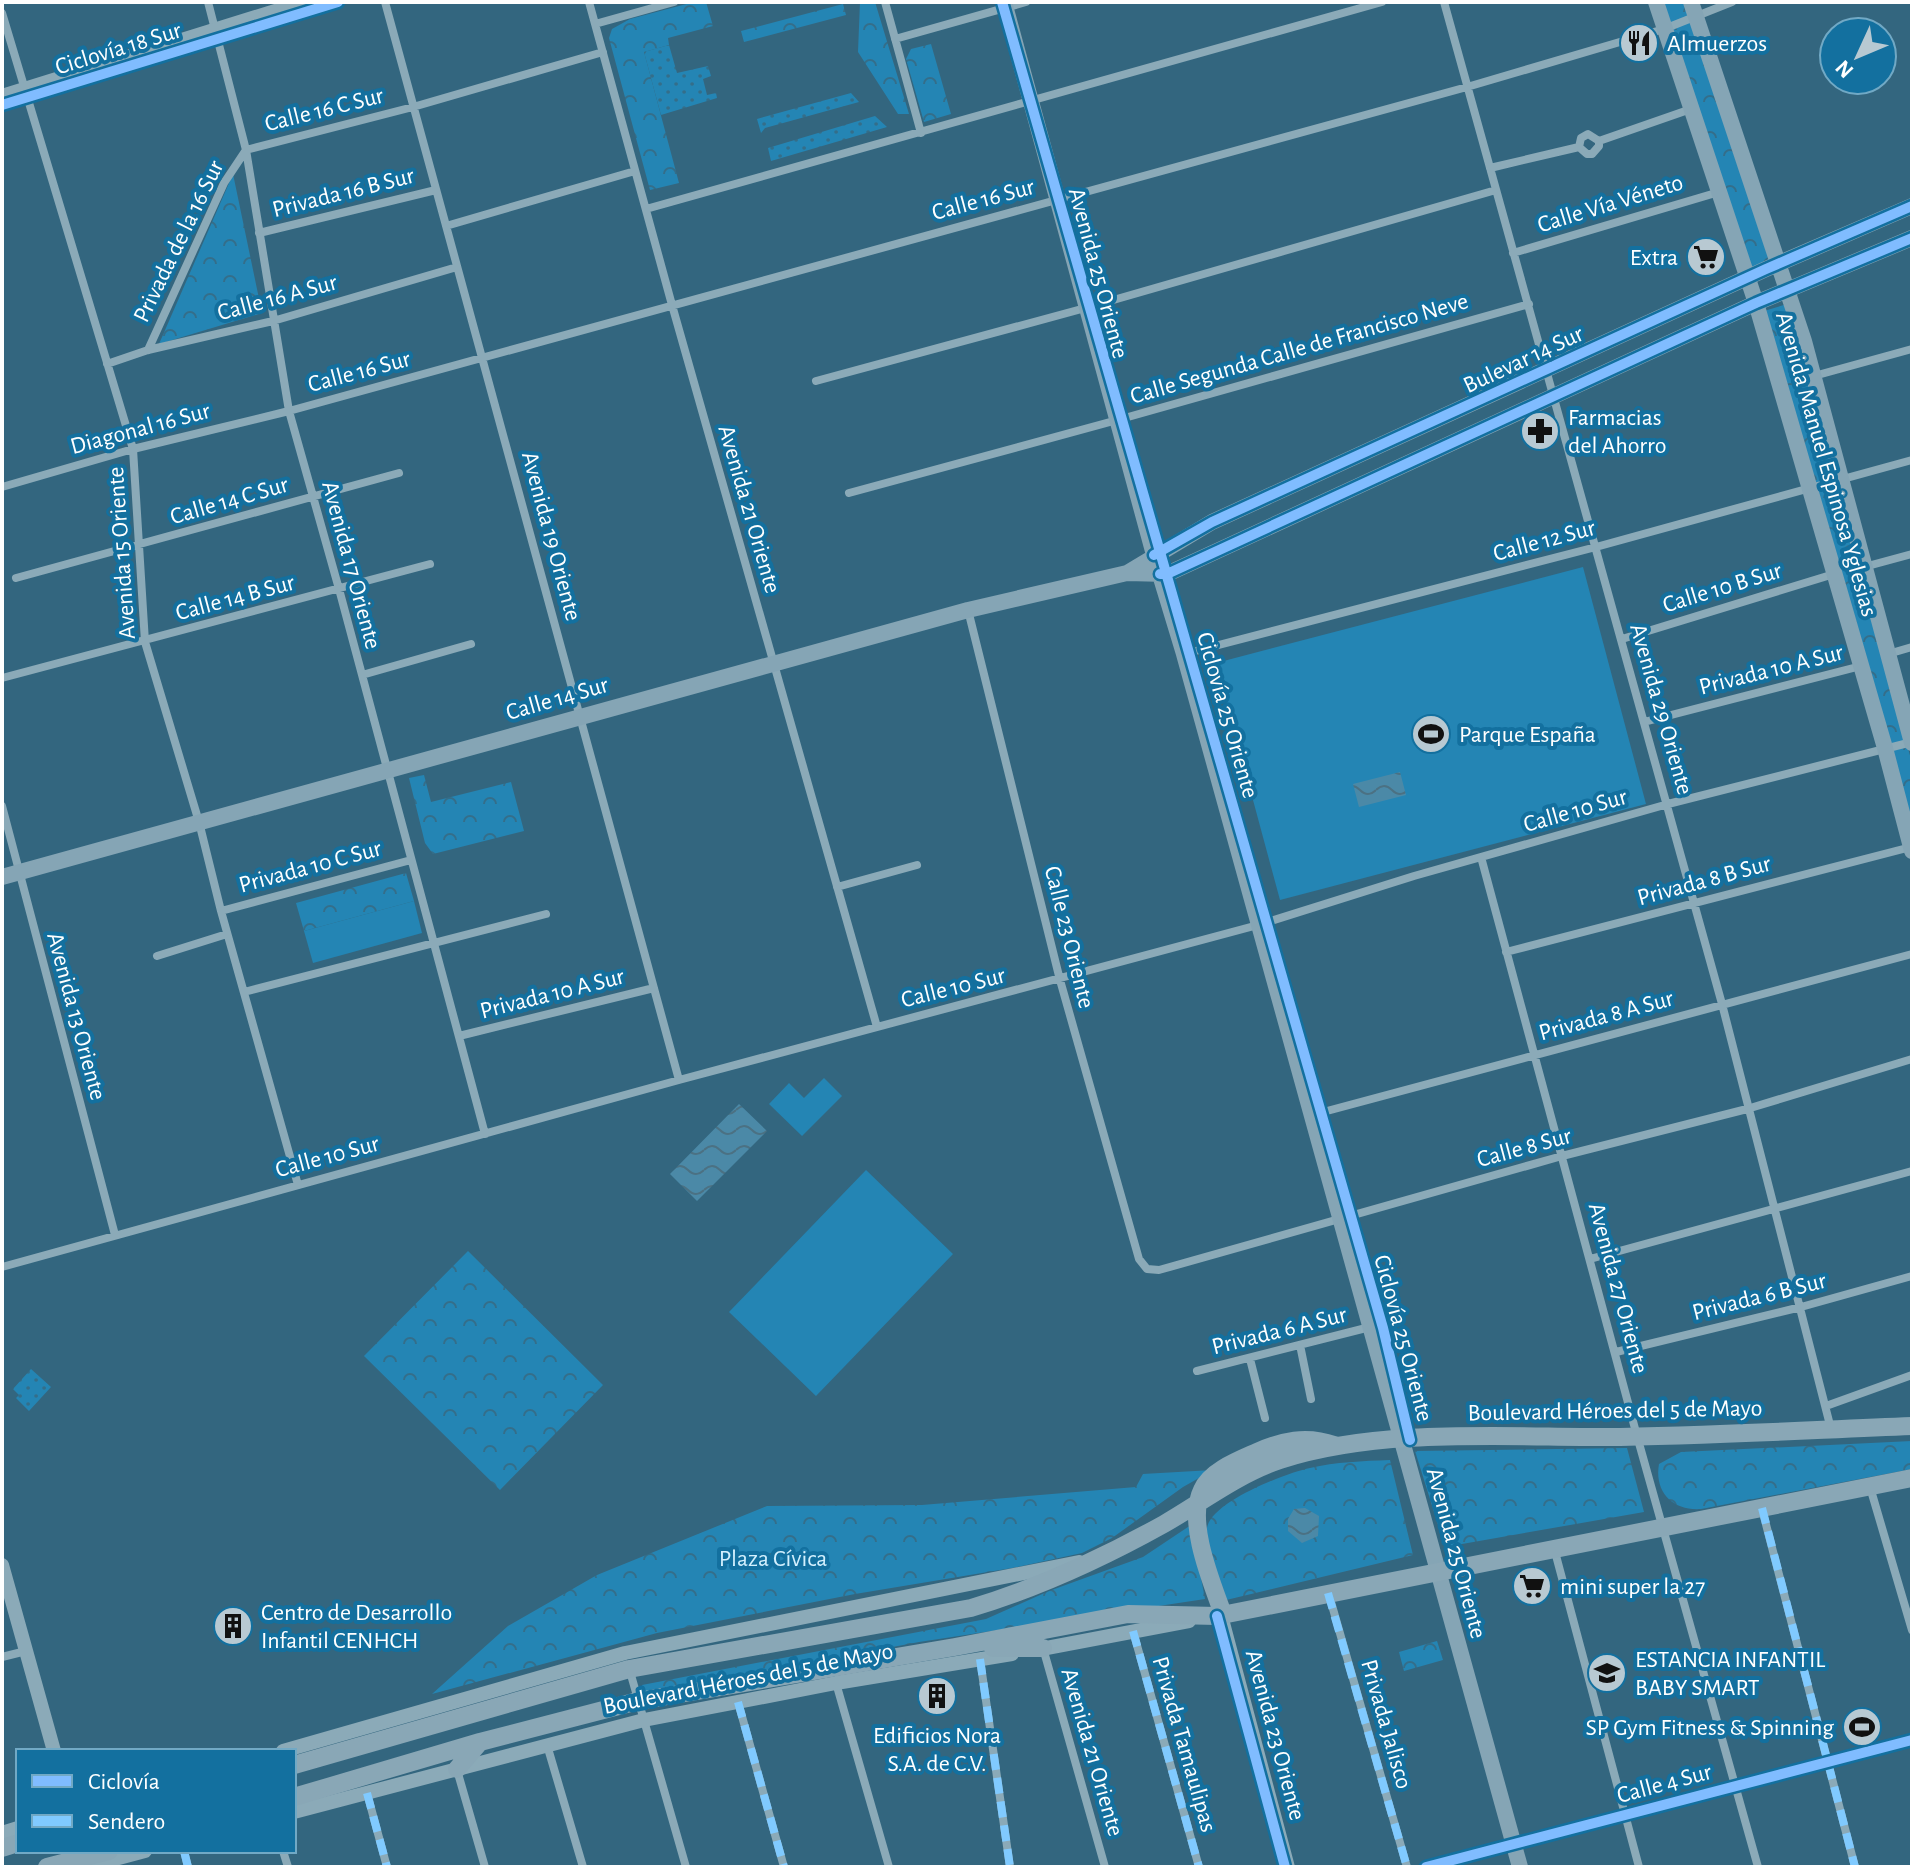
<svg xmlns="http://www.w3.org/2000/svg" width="1914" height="1869" viewBox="0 0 1914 1869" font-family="'Alegreya Sans',sans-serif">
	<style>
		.park { fill: url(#park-crowns) }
		.garden { fill: url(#garden-dots) }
		.pitch { fill: #2485b4 }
		.water { fill: url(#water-waves) }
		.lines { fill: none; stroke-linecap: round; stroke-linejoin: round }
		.minor { stroke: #8baab8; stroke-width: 8 }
		.tertiary { stroke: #8baab8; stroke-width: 14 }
		.secondary { stroke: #85a5b5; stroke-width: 16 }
		.primary { stroke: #89a7b6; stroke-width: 18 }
		.quiet { stroke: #80caff; stroke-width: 8; stroke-dasharray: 16 8; stroke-linecap: butt }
		.cycleway-casing { stroke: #13709f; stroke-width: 15 }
		.cycleway { stroke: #80bcff; stroke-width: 10 }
		.labels { text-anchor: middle; stroke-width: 8; stroke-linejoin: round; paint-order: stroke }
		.poi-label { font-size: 24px; fill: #fff; stroke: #13709f; text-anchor: start }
		.street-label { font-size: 24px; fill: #fff; stroke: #13709f }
		.park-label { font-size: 24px; fill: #d3f0fe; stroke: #13709f }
	</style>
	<defs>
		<pattern id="park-crowns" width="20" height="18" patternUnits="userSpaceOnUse" patternTransform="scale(2)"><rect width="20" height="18" fill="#2485b4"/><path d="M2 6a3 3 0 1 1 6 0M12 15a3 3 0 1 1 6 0" fill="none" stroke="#346e8a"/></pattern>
		<pattern id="garden-dots" width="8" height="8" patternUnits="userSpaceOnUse" patternTransform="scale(2)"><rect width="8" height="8" fill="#2485b4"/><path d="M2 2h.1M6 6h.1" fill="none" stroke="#346e8a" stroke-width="1.8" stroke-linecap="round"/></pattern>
		<pattern id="water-waves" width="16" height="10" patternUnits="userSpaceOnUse" patternTransform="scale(2)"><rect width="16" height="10" fill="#4b89a7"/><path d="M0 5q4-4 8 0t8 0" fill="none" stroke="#4b7183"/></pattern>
	</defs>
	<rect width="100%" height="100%" fill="#33667f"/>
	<path class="park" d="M694,2H706L713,26L668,38L669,45L644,52L679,183L650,190L609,38L612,29L630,19Z
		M860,2H875L909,114H898L858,52Z
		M1657,2H1689L1780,258L1751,271Z
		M843,4L846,15L744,42L741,31Z
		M931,44L951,114L924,122L906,59L911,49Z
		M233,174L262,313L159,344Z
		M1787,304L1833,468L1818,473L1833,471L1912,763V831L1764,311Z
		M424,775L431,802L511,782L524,831L433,854L425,843L409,778Z
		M406,873L414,901L304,931L296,903Z
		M468,1251L603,1385L500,1490L364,1356Z
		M1912,1441V1469L1701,1509C1673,1511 1654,1492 1659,1464L1681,1452Z
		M1627,1448L1644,1512L1445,1547L1415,1451Z
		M1390,1460L1413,1555L1222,1601C1217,1581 1204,1548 1207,1528C1211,1502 1286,1473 1310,1468C1336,1462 1363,1461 1390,1460Z
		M1213,1470L1183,1487L1112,1538L1082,1553L1012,1568L855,1594L657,1633L432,1694L508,1626L597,1575L767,1506L922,1505L1136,1487L1143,1474Z
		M1191,1525L1205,1599L919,1642L644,1694L642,1685L986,1619L1049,1591L1143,1557Z
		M1437,1641L1443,1660L1404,1671L1399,1652Z"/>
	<path class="garden" d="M669,45L677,73L708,66L711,76L703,79L707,95L716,93L717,98L661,115L644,52Z
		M851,93L859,102L765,128L761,133L757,119Z
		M875,116L887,127L771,161L768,148Z
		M31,1369L51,1387L29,1411L16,1398L19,1395L13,1389Z"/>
	<path class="pitch" d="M1583,567L1646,804L1280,900L1216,663Z
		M414,901L422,933L313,963L304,931Z
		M824,1078L842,1096L802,1136L769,1104L789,1083L804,1098Z
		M866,1170L953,1254L816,1396L729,1312Z"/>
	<path class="water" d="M1400,772L1406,795L1359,807L1353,784Z
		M739,1104L767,1131L697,1201L670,1174Z
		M1305,1508L1319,1516L1318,1536L1302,1543L1288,1531V1519L1294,1509Z"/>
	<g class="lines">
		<path class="minor" d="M208,2L246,150L289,411L339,589L485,1134
			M385,2L679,1080
			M589,2L672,305L877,1027
			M885,2L921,133
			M1444,2L1722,1004L1831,1429
			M2,13L133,449L145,642L199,822L221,911L298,1185
			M595,24L674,2
			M895,39L1026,2
			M1599,141L1691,109
			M1579,147L1587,154H1592L1599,146V141
			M1579,147L1581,138L1588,134L1599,141
			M1490,168L1579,147
			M646,209L1382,2
			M446,226L635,171
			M259,233L436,190
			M1513,253L1719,192
			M148,350L224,183L246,150L413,107L603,52
			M107,364L148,350L273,321L457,267
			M1814,376L1912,349
			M816,381L1089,307L1496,190
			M2,487L133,449L289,411L1467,87L1664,29L1732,2
			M849,493L1121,419L1529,304
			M1864,567L1912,554
			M16,578L399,473
			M968,610L1060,980L1139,1259L1147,1269L1159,1270L1562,1156L1747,1109L1912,1059
			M1622,639L1834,574
			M1184,654L1596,547L1912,460
			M1888,654L1912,647
			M362,675L471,644
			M2,678L430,564
			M1644,722L1861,666
			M2,806L115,1235
			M1481,857L1637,1436L1758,1867
			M837,887L917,865
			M221,911L411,860
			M1506,952L1911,847
			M157,956L227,934
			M244,992L546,914
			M459,1036L654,988
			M1312,1115L1912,954
			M1590,1259L1912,1171
			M2,1267L679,1080L1258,925L1414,876L1668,804L1912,742
			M1300,1345L1311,1399
			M1616,1352L1801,1307L1912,1276
			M1250,1359L1265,1418
			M1197,1371L1370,1327
			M1826,1406L1912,1375
			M1870,1487L1912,1630
			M1762,1509L1855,1867
			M1554,1548L1639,1867
			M1329,1595L1407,1867
			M1224,1615L1291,1867
			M1133,1631L1199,1867
			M1043,1648L1105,1867
			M2,1657L26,1651
			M980,1659L1010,1867
			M629,1668L686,1867
			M836,1683L889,1867
			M738,1702L784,1867
			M547,1745L583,1867
			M457,1770L485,1867
			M367,1793L387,1867
			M184,1851L188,1867
			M283,1851L288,1867
			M1426,1867L1912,1740"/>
		<path class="tertiary" d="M2,96L304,2
			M2,1565L54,1751
			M1036,1650L1189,1621
			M283,1751L625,1653L1079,1562
			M294,1812L644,1720L836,1683L1012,1654
			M2,1833L18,1828
			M85,1867L145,1851"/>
		<path class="secondary" d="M1004,2L1154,555L1184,654L1520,1867
			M1656,2L1756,303L1885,748L1912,851
			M1691,2L1804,341L1912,743
			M1127,573L1212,522L1766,269L1912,206
			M2,877L968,610L1127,573L1167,574L1756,303L1912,238"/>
		<path class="primary" d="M1223,1614C1212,1583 1186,1522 1202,1490C1210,1471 1239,1460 1257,1452C1282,1441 1306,1435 1334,1445
			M993,1648H1043
			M294,1765L629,1669L971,1608C1038,1588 1103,1558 1164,1524C1202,1502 1238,1474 1280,1460C1378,1428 1502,1437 1604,1437C1707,1436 1809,1430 1912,1426
			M457,1769L480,1742
			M294,1797L480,1742L638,1701L955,1647L1128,1614L1217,1616L1912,1478
			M2,1848L18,1843
			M47,1867L109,1851"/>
		<path class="quiet" d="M1762,1508L1855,1867
			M1328,1593L1407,1867
			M1133,1631L1199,1867
			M980,1659L1010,1867
			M738,1702L784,1867
			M367,1793L387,1867
			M184,1851L188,1867"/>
		<defs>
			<path id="cycleway" d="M1002,2L1383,1328L1410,1440
				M2,105L338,2
				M1154,555L1212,522L1766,269L1912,206
				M1160,574H1167L1756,303L1912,238
				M1217,1616L1285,1867
				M1426,1867L1912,1740"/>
		</defs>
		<use href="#cycleway" class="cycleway-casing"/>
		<use href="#cycleway" class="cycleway"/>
	</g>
	<defs>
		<symbol id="restaurant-disc" viewBox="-11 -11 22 22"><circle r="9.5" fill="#b8c9d2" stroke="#13709f"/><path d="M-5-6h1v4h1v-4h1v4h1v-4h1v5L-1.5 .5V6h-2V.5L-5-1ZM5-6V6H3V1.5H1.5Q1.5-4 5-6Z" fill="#111"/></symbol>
		<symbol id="supermarket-disc" viewBox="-11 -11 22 22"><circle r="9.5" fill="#b8c9d2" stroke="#13709f"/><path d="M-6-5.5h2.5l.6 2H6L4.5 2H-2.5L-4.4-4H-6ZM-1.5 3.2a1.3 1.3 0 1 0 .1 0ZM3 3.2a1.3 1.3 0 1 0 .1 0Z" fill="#111"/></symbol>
		<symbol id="pharmacy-disc" viewBox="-11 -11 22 22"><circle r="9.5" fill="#b8c9d2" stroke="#13709f"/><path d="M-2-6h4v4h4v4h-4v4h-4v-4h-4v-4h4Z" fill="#111"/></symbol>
		<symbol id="stadium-disc" viewBox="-11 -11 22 22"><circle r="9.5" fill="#b8c9d2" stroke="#13709f"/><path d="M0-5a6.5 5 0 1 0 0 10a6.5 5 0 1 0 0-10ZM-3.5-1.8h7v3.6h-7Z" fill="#111"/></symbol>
		<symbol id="building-disc" viewBox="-11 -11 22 22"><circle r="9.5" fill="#b8c9d2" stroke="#13709f"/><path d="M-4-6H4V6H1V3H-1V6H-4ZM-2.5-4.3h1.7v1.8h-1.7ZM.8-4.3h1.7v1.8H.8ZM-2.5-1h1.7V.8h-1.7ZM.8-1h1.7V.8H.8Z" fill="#111"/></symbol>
		<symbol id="school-disc" viewBox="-11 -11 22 22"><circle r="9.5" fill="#b8c9d2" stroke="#13709f"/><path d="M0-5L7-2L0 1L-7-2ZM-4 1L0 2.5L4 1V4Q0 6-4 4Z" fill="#111"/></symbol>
	</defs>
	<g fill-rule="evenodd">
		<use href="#restaurant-disc" x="1617" y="21" width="44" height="44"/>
		<use href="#supermarket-disc" x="1684" y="235" width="44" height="44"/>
		<use href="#pharmacy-disc" x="1518" y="409" width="44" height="44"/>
		<use href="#stadium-disc" x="1409" y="712" width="44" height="44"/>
		<use href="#supermarket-disc" x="1510" y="1564" width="44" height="44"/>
		<use href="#building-disc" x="211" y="1604" width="44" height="44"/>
		<use href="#school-disc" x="1585" y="1651" width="44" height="44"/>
		<use href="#building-disc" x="915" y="1674" width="44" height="44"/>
		<use href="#stadium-disc" x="1840" y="1705" width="44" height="44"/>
	</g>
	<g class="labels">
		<g class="poi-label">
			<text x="1667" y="51">Almuerzos</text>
			<text x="1678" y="265" text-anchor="end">Extra</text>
			<text x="1568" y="425">Farmacias<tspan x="1568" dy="28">del Ahorro</tspan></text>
			<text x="1459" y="742">Parque España</text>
			<text x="1560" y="1594">mini super la 27</text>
			<text x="261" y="1620">Centro de Desarrollo<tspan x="261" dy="28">Infantil CENHCH</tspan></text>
			<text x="1635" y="1667">ESTANCIA INFANTIL<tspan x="1635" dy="28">BABY SMART</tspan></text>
			<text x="1834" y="1735" text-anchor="end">SP Gym Fitness &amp; Spinning</text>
			<text x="937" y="1743" text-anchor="middle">Edificios Nora<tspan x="937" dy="28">S.A. de C.V.</tspan></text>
		</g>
		<g class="street-label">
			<text transform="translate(118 48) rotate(-17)" y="8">Ciclovía 18 Sur</text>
			<text transform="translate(324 109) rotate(-14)" y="8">Calle 16 C Sur</text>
			<text transform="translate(343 192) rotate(-14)" y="8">Privada 16 B Sur</text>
			<text transform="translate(983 199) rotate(-15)" y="8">Calle 16 Sur</text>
			<text transform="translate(1610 203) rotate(-17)" y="8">Calle Vía Véneto</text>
			<text transform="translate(178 241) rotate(-64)" y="8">Privada de la 16 Sur</text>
			<text transform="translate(1099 273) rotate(75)" y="8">Avenida 25 Oriente</text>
			<text transform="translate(277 297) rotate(-15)" y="8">Calle 16 A Sur</text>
			<text transform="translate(1299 348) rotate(-16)" y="8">Calle Segunda Calle de Francisco Neve</text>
			<text transform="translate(1523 359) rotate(-25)" y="8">Bulevar 14 Sur</text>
			<text transform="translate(359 371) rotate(-15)" y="8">Calle 16 Sur</text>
			<text transform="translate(140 428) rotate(-15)" y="8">Diagonal 16 Sur</text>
			<text transform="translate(1827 464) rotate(74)" y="8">Avenida Manuel Espinosa Yglesias</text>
			<text transform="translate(229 500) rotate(-16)" y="8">Calle 14 C Sur</text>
			<text transform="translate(750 509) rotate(74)" y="8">Avenida 21 Oriente</text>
			<text transform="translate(552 536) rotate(75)" y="8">Avenida 19 Oriente</text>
			<text transform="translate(1544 540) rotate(-15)" y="8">Calle 12 Sur</text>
			<text transform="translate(121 553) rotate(-94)" y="8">Avenida 15 Oriente</text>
			<text transform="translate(352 565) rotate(75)" y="8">Avenida 17 Oriente</text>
			<text transform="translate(1722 587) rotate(-17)" y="8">Calle 10 B Sur</text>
			<text transform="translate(235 597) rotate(-15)" y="8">Calle 14 B Sur</text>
			<text transform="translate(1771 669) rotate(-14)" y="8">Privada 10 A Sur</text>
			<text transform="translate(557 698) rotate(-16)" y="8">Calle 14 Sur</text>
			<text transform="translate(1662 709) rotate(74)" y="8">Avenida 29 Oriente</text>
			<text transform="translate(1228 715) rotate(74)" y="8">Ciclovía 25 Oriente</text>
			<text transform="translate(1575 810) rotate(-16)" y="8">Calle 10 Sur</text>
			<text transform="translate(310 866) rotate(-15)" y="8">Privada 10 C Sur</text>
			<text transform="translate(1704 880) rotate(-15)" y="8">Privada 8 B Sur</text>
			<text transform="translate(1070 937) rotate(76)" y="8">Calle 23 Oriente</text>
			<text transform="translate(953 987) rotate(-14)" y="8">Calle 10 Sur</text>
			<text transform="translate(552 993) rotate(-14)" y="8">Privada 10 A Sur</text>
			<text transform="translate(1606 1015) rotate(-15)" y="8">Privada 8 A Sur</text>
			<text transform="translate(77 1016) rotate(75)" y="8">Avenida 13 Oriente</text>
			<text transform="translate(1524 1147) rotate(-15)" y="8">Calle 8 Sur</text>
			<text transform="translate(327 1156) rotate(-15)" y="8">Calle 10 Sur</text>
			<text transform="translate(1619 1288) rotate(75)" y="8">Avenida 27 Oriente</text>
			<text transform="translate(1759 1296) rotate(-14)" y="8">Privada 6 B Sur</text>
			<text transform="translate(1279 1330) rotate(-14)" y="8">Privada 6 A Sur</text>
			<text transform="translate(1404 1338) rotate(75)" y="8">Ciclovía 25 Oriente</text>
			<text transform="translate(1615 1410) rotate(-1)" y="8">Boulevard Héroes del 5 de Mayo</text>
			<text transform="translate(1457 1553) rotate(75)" y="8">Avenida 25 Oriente</text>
			<text transform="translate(748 1678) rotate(-11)" y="8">Boulevard Héroes del 5 de Mayo</text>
			<text transform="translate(1387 1724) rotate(74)" y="8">Privada Jalisco</text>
			<text transform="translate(1276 1735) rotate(75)" y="8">Avenida 23 Oriente</text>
			<text transform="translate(1185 1744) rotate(74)" y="8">Privada Tamaulipas</text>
			<text transform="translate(1093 1752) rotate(74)" y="8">Avenida 21 Oriente</text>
			<text transform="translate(1664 1783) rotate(-15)" y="8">Calle 4 Sur</text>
		</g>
		<g class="park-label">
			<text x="773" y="1566">Plaza Cívica</text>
		</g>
	</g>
	<rect width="1914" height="1869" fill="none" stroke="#ffffff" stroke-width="8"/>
	<rect x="16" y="1749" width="280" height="104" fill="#13709f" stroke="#71a9c5" stroke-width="2"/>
	<rect x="32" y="1775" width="40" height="12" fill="#80bcff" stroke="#71a9c5" stroke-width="2"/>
	<text x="88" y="1789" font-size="24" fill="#ffffff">Ciclovía</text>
	<rect x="32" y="1815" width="40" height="12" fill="#80caff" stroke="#71a9c5" stroke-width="2"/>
	<text x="88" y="1829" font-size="24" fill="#ffffff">Sendero</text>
	<g transform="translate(1858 56) rotate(226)"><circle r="38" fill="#13709f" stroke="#71a9c5" stroke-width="2"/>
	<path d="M0-6L14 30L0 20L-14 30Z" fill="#b8c9d2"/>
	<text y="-12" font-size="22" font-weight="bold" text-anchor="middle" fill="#ffffff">N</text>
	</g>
</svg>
